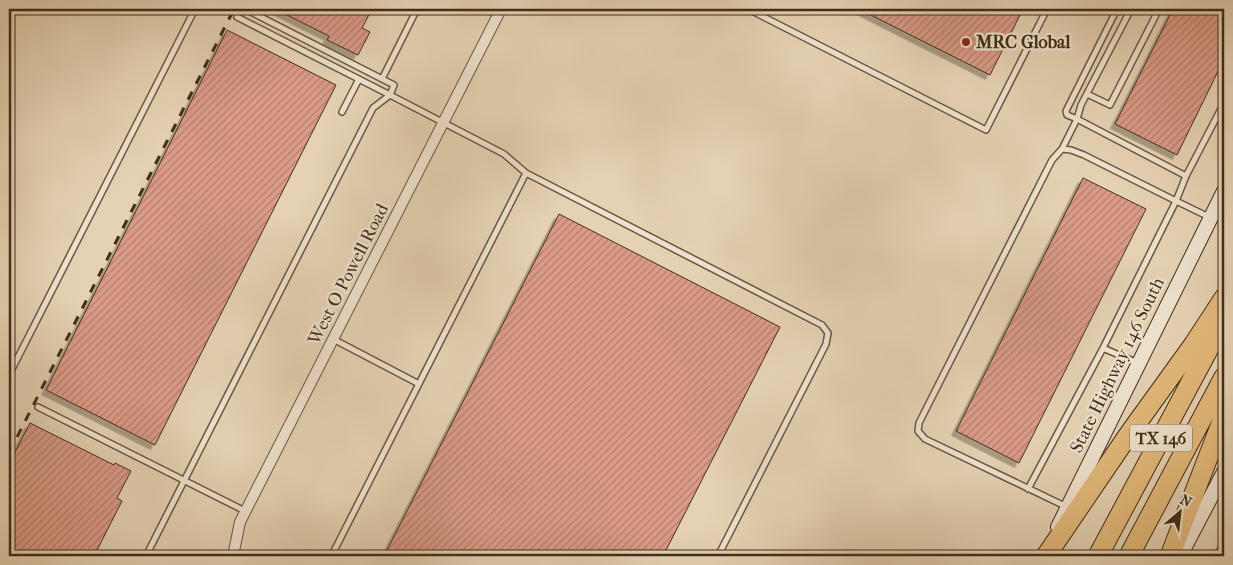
<svg xmlns="http://www.w3.org/2000/svg" width="1233" height="565" viewBox="0 0 1233 565" font-family="'IM FELL French Canon',serif">
	<style>
		.forest { fill: url(#forest-crowns); stroke: #7c7452 }
		.building { fill: url(#building-hatch); stroke: #422e19; filter: url(#shadow) }
		.lines { fill: none; stroke-linecap: round; stroke-linejoin: round }
		.lane-casing { stroke: #6b5740; stroke-width: 8 }
		.street-casing { stroke: #6b5740; stroke-width: 12 }
		.secondary-casing { stroke: #422e19; stroke-width: 16 }
		.highway-casing { stroke: #422e19; stroke-width: 21 }
		.lane { stroke: #eee2ce; stroke-width: 5 }
		.street { stroke: #eee2ce; stroke-width: 10 }
		.secondary { stroke: #eee2ce; stroke-width: 14 }
		.highway { stroke: #e2b97a; stroke-width: 19 }
		.rail { stroke: #422e19; stroke-width: 3; stroke-dasharray: 9 9; stroke-linecap: butt }
		.poi-dot { fill: #8f2418; stroke: #eee2ce; stroke-width: 2 }
		.labels { text-anchor: middle; stroke-width: 4.5; stroke-linejoin: round; paint-order: stroke }
		.shield { fill: #eee2ce; stroke: #76644f; stroke-width: 1 }
		.shield-label { font-size: 16px; font-weight: bold; fill: #422e19 }
		.poi-label { font-size: 18px; font-weight: bold; fill: #422e19; stroke: #eee2ce; text-anchor: start }
		.street-label { font-size: 18px; fill: #422e19; stroke: #eee2ce }
	</style>
	<defs>
		<pattern id="forest-crowns" width="20" height="18" patternUnits="userSpaceOnUse" patternTransform="scale(1.25)"><rect width="20" height="18" fill="#b7bb8a"/><path d="M2 6a3 3 0 1 1 6 0M12 15a3 3 0 1 1 6 0" fill="none" stroke="#969870"/></pattern>
		<pattern id="building-hatch" width="6" height="6" patternUnits="userSpaceOnUse" patternTransform="scale(1.25)"><rect width="6" height="6" fill="#db9b87"/><path d="M-1 1l2-2M0 6l6-6M5 7l2-2" fill="none" stroke="#b37f6e"/></pattern>
		<filter id="shadow"><feDropShadow dx="-4.5" dy="4.5" stdDeviation="0" flood-color="#0004"/></filter>
	</defs>
	<rect width="100%" height="100%" fill="#e5d2b3"/>
	<filter id="stains"><feTurbulence type="fractalNoise" baseFrequency=".004" numOctaves="4"/><feColorMatrix values="0 0 0 0 .2 0 0 0 0 .09 0 0 0 0 .02 0 0 0 .5 -.17"/></filter>
	<radialGradient id="worn" r=".72"><stop offset=".6" stop-color="#630" stop-opacity="0"/><stop offset="1" stop-color="#630" stop-opacity=".3"/></radialGradient>
	<path class="forest" d="M1224,533V556H1213Z"/>
	<path class="building" d="M275,9H372L362,28L370,32L358,55L327,40L329,36Z
		M859,9H1023L990,75Z
		M1173,9H1224V59L1177,155L1115,124Z
		M227,30L336,85L155,445L46,390Z
		M1083,178L1146,209L1019,463L956,431Z
		M559,214L780,327L663,556H384Z
		M30,423L114,465L115,463L131,471L117,498L122,501L94,556H9V464Z"/>
	<g class="lines">
		<defs>
			<path id="lane" d="M748,9L986,130L1047,9
				M1131,9L1081,105L1077,119L1186,176L1176,201L1209,217
				M237,17L390,95L394,85L245,9
				M382,79L417,9
				M1087,94L1110,105L1159,9
				M342,112L359,79
				M1062,149L1077,119L1067,115L1066,111L1117,9
				M1186,176L1224,103
				M333,339L419,384
				M9,375L195,9
				M38,407L245,511
				M1028,489L1102,350L1105,349L1138,363
				M1067,507L925,439L918,431L919,423L1052,160L1062,149L1071,150L1084,155L1176,201L1102,350
				M333,553L526,173L822,325L828,333L826,344L718,556
				M146,556L373,108L390,95L504,154L526,173"/>
			<path id="street" d="M233,556L240,522L501,9"/>
			<path id="secondary" d="M1058,527L1224,191
				M1180,556L1224,472"/>
			<path id="highway" d="M1046,556L1129,434L1194,344L1224,298
				M1098,556L1224,320
				M1129,556L1224,377
				M1170,556L1224,416"/>
		</defs>
		<use href="#lane" class="lane-casing"/>
		<use href="#street" class="street-casing"/>
		<use href="#secondary" class="secondary-casing"/>
		<use href="#highway" class="highway-casing"/>
		<use href="#lane" class="lane"/>
		<use href="#street" class="street"/>
		<use href="#secondary" class="secondary"/>
		<use href="#highway" class="highway"/>
		<path class="rail" d="M9,14L11,9
			M9,453L234,9"/>
	</g>
	<circle class="poi-dot" cx="966" cy="42" r="5"/>
	<g class="labels">
		<rect class="shield" x="1130" y="424.5" width="62" height="27" rx="4"/>
		<g class="shield-label">
			<text x="1161" y="444">TX 146</text>
		</g>
		<g class="poi-label">
			<text x="976" y="48">MRC Global</text>
		</g>
		<g class="street-label">
			<text transform="translate(348 274) rotate(-63)" y="6">West O Powell Road</text>
			<text transform="translate(1117 365) rotate(-64)" y="6">State Highway 146 South</text>
		</g>
	</g>
	<rect width="1233" height="565" fill="none" stroke="#e5d2b3" stroke-width="30"/>
	<rect x="10" y="10" width="1213" height="545" fill="none" stroke="#422e19" stroke-width="2.5"/>
	<rect x="15" y="15" width="1203" height="535" fill="none" stroke="#422e19"/>
	<g transform="translate(1180 512) rotate(28)" stroke="#eee2ce" stroke-width="4" paint-order="stroke">
	<path d="M0-4L9 19L0 12L-9 19Z" fill="#422e19"/>
	<text y="-8" font-size="14" font-weight="bold" text-anchor="middle" fill="#422e19">N</text>
	</g>
	<rect width="100%" height="100%" filter="url(#stains)"/>
	<rect width="100%" height="100%" fill="url(#worn)"/>
</svg>
